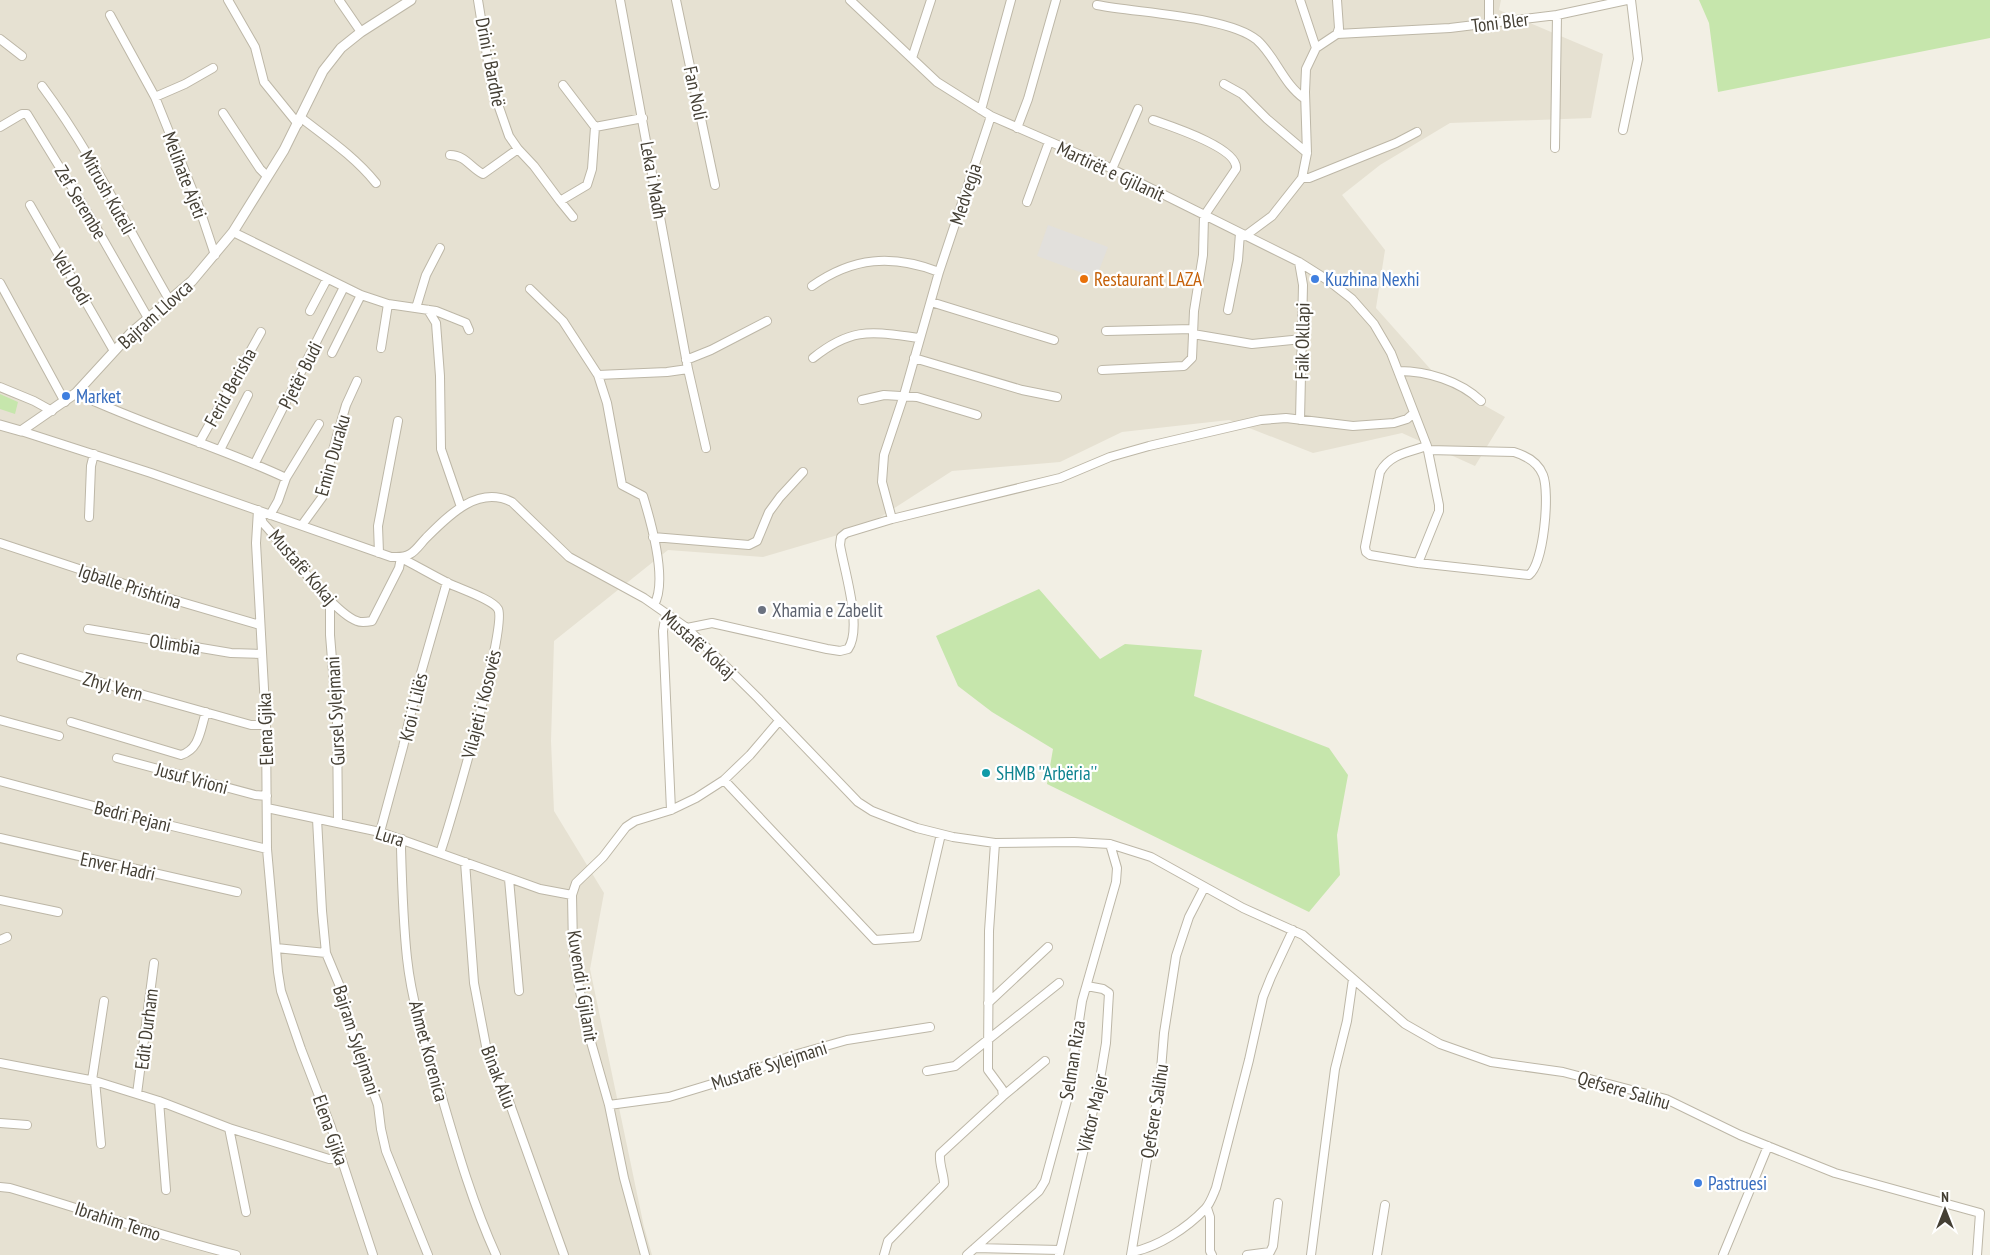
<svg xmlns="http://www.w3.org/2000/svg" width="1990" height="1255" viewBox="0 0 1990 1255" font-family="'PT Sans Narrow',sans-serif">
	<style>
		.residential { fill: #e6e1d2 }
		.green { fill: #c6e6ac }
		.parking { fill: #e2e0dc }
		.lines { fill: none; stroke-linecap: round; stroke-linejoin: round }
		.minor-casing { stroke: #bdb7a7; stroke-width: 10 }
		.tertiary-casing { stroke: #bdb7a7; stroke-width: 11 }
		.minor { stroke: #fff; stroke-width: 8 }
		.tertiary { stroke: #fff; stroke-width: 9 }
		.food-dot { fill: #e8710a; stroke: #fff; stroke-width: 2 }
		.shop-dot { fill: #3f7fe0; stroke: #fff; stroke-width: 2 }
		.worship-dot { fill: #6b7280; stroke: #fff; stroke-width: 2 }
		.culture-dot { fill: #0f9aa8; stroke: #fff; stroke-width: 2 }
		.labels { text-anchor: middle; stroke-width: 4.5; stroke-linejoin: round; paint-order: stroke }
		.street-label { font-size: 19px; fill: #443f34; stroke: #fff }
		.food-label { font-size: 19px; fill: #c56008; stroke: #fff; text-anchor: start }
		.shop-label { font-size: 19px; fill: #366cbe; stroke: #fff; text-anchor: start }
		.worship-label { font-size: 19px; fill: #5b616d; stroke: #fff; text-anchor: start }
		.culture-label { font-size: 19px; fill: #0d838f; stroke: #fff; text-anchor: start }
	</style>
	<rect width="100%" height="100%" fill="#f2efe4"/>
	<path class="residential" d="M0,0H1501L1499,10L1603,54L1591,118L1450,123L1380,165L1342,195L1385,250L1376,308L1441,381L1505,417L1475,466L1402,433L1313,453L1229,420L1122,432L1060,462L952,471L865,527L763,557L668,550L554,641L551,741L554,811L604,893L590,969L644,1227L652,1255H0Z"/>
	<path class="green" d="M1699,0H1990V38L1718,92L1709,23Z
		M0,394L18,402L15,414L0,409Z
		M1039,589L1100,659L1125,644L1202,650L1194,696L1329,748L1348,775L1337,835L1340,875L1309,912L1047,784L1053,749L992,712L958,686L936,636Z"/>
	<path class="parking" d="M1048,225L1108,247L1096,278L1037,256Z"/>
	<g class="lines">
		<defs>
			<path id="minor" d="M228,0L255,47L264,82L298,124
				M339,0L361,32
				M478,0L492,87L509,136L518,149L534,166L560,201L587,185L592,169L595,127
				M676,0L715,185
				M850,0L937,82L991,116L1106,166L1299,262L1329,281L1352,299L1374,324L1391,353L1427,446L1439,505V511L1418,563
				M1300,0L1316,48
				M1097,5C1137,13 1228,16 1257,40C1276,57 1283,84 1305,99
				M110,15L155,97L198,204L215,255
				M1557,15L1627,0
				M1489,24V0
				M1337,34L1339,28L1337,0
				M0,39L22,56
				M912,58L931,0
				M1224,84L1242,94L1267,119L1307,153
				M563,85L595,127L643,118
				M42,86C92,153 128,229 170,301
				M155,97L185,84L213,68
				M981,110L1011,0
				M223,113L260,169L267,176
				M300,117C327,138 354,156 376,183
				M0,127L22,114H27L92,220L148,318
				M1017,128L1028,99L1056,0
				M1623,130L1638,59L1631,0
				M450,155C465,155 471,168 483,174L518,149
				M1112,169L1138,109
				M1302,178H1309L1396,143L1417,132
				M560,201L573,217
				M1027,202L1049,142
				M30,205L114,351
				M233,232L361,295L388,304L436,311L466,323L469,330
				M1245,236L1272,216L1302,178L1307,153L1305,92L1306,69L1316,48L1337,34L1450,28L1557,15L1555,148
				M1299,262L1303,285L1300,420
				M0,283L65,402
				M812,286C853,257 892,254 939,272
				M530,289L563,321L598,375L667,372L688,369L620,0
				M931,302L1054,340
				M416,308L426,275L440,248
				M428,310L436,323L440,376L441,449L461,507
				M1228,310L1238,260L1240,233
				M310,311L327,279
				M1106,331L1193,329
				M1193,334L1252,344L1302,339
				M381,348L388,304
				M332,353L361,295
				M813,358C853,326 872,332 920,338
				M914,358L1022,390L1057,397
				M686,360L711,350L767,321
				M688,369L706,448
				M1102,370L1184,366L1192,358L1194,311L1203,255L1204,216L1236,169C1239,148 1170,126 1153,120
				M1399,371C1427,371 1460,381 1481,401
				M598,375L607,403L622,485L643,496C651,522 668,581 654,605
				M0,387L34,401L52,411
				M76,393C145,426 218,446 286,478
				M862,400L884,395L917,397L977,415
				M21,431L151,473L391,557C398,557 404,558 410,554C416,551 421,543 426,538C449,515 478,485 512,502L569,557L644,598L687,628L758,698L858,802L872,811L890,818L917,828L953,837L995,843L1074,842L1110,844L1151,857L1243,908L1303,935L1405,1024L1440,1044L1491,1062L1563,1072L1666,1099L1740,1135L1835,1173L1980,1213L1977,1255
				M199,443L261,332
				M1427,446C1409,452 1390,454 1380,472L1365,547L1366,552L1370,555L1418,563L1529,575C1544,563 1550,493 1543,475C1538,462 1527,456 1514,452L1428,450
				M220,450L248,395
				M255,463L344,287
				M258,510L256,543L266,725L267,849L278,972L281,991L301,1049L331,1127L373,1255
				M259,512L263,523C283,544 333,613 357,621C361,623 367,622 372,621L399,568L401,558C417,566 432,575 448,583C460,589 492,599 498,609C508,625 450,825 440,853
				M270,515L278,501L286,478L319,424
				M89,517L91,466L94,454
				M892,519L882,482L884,455L904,395L939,272L991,116
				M302,525L326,492L330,461L337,436L346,405L357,381
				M653,537L749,545L757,541L769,512L780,497L803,472
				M0,543L164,597L260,625
				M379,553L378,526L398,421
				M330,599V635L337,720L338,823
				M666,613L663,631L671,810
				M687,628L712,623L827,649L840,651L848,649C863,628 844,570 840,545L841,537L846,533L892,519L1060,478L1110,457L1149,446L1261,420L1286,418L1353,426L1394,423L1407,419L1414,413
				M88,629L231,653L262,654
				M21,658L119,688L251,725H266
				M0,720L59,736
				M71,722L181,755C200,749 200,730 206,712
				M117,758L255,795L267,796
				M724,780L875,940L917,937L941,834
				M0,781L131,816L267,849
				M267,808L380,832L540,889L572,895
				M317,819L322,911L326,953L341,989L355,1042L378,1105L381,1129L386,1151L428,1255
				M380,832L403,747L417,687L447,582
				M0,838L237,892
				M402,839L401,848C402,885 403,921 407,958C412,1005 427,1049 441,1094C457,1149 472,1202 496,1255
				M465,862L474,983L486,1046L491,1065L506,1093L564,1255
				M509,879L519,991
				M0,900L58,912
				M0,940L7,937
				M276,948L326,953
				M988,1003L1048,947
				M0,1063L95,1081L159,1101L229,1128L329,1159H340
				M927,1071L955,1066L1059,983
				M92,1080L104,1001
				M95,1081L101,1144
				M137,1094L154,963
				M1003,1096L1045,1061
				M159,1101L166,1190
				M609,1105L669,1097L735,1077L794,1055L847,1040L930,1027
				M0,1123L27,1125
				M229,1128L246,1212
				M0,1187L10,1188C85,1210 160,1236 236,1255
				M1207,1208L1210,1217V1251L1212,1255
				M975,1248L1060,1250
				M1132,1252C1158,1247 1187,1228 1205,1209C1210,1204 1213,1195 1216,1188L1249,1060L1263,997L1271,977L1293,930
				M645,1255L624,1178L609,1105L589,1035L578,982L573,948L572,895L576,883L603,857L626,827L635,821L671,810L696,798L724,780L750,755L779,721
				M884,1255L888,1241L944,1184C944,1174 939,1165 940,1154L1003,1096L1002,1089L988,1070V1058L989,931L995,843
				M967,1255L1039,1191L1045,1181L1067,1100L1082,1001L1116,882L1117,868L1110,844
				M1059,1255L1099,1085L1106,1043L1109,993L1103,989L1087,986
				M1131,1255L1160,1082L1164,1033L1176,956L1189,917L1204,888
				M1247,1255L1270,1252L1273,1246L1278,1203
				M1311,1255L1335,1069L1347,1021L1353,979
				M1377,1255L1385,1205
				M1723,1255L1768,1146"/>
			<path id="tertiary" d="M0,425L21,431L76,393L131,333L192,281L233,232L284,150L323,71L341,48L361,32L411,0"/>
		</defs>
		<use href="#minor" class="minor-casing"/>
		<use href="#tertiary" class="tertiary-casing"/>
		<use href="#minor" class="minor"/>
		<use href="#tertiary" class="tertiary"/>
	</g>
	<circle class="food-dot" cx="1084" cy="279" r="5"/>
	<g class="shop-dot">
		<circle cx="1315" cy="279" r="5"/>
		<circle cx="66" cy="396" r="5"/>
		<circle cx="1698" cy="1183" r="5"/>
	</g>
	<circle class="worship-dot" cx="762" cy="610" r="5"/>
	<circle class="culture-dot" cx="986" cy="773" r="5"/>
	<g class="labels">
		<g class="street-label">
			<text transform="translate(1500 22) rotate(-7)" y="7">Toni Bler</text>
			<text transform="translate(491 62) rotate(79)" y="7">Drini i Bardhë</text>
			<text transform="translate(696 93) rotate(78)" y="7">Fan Noli</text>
			<text transform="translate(1111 171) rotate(25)" y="7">Martirët e Gjilanit</text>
			<text transform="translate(185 175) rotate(69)" y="7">Melihate Ajeti</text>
			<text transform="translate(654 180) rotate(80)" y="7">Leka i Madh</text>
			<text transform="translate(108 192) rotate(61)" y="7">Mitrush Kuteli</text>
			<text transform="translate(965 194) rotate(-72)" y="7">Medvegja</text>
			<text transform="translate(81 202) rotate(59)" y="7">Zef Serembe</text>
			<text transform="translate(72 278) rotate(59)" y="7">Veli Dedi</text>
			<text transform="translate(155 314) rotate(-42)" y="7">Bajram Llovca</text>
			<text transform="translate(1302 341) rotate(-89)" y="7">Faik Okllapi</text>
			<text transform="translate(300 375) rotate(-63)" y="7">Pjetër Budi</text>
			<text transform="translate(230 387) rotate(-61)" y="7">Ferid Berisha</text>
			<text transform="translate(332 455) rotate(-74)" y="7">Emin Duraku</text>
			<text transform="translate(303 567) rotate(49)" y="7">Mustafë Kokaj</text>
			<text transform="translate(130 586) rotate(18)" y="7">Igballe Prishtina</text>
			<text transform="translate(175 644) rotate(9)" y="7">Olimbia</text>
			<text transform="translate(699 644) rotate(42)" y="7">Mustafë Kokaj</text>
			<text transform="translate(113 686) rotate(16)" y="7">Zhyl Vern</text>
			<text transform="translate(481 704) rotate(-76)" y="7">Vilajeti i Kosovës</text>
			<text transform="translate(413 707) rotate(-77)" y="7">Kroi i Lilës</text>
			<text transform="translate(335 711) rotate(-93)" y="7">Gursel Sylejmani</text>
			<text transform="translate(265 729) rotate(-92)" y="7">Elena Gjika</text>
			<text transform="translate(192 778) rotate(15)" y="7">Jusuf Vrioni</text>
			<text transform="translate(133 816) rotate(14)" y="7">Bedri Pejani</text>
			<text transform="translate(390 836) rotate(17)" y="7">Lura</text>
			<text transform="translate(118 866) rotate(12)" y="7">Enver Hadri</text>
			<text transform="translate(583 986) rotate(81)" y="7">Kuvendi i Gjilanit</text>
			<text transform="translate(146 1029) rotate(-83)" y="7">Edit Durham</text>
			<text transform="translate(357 1040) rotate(72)" y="7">Bajram Sylejmani</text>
			<text transform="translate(429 1051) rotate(75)" y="7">Ahmet Korenica</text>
			<text transform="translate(1072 1060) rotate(-81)" y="7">Selman Riza</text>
			<text transform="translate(769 1065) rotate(-18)" y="7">Mustafë Sylejmani</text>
			<text transform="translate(499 1077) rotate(69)" y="7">Binak Aliu</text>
			<text transform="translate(1624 1090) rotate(16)" y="7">Qefsere Salihu</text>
			<text transform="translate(1154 1111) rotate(-81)" y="7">Qefsere Salihu</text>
			<text transform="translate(1092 1113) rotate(-77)" y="7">Viktor Majer</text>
			<text transform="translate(331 1130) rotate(71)" y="7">Elena Gjika</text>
			<text transform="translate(118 1221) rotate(18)" y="7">Ibrahim Temo</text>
		</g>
		<g class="food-label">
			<text x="1094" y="286">Restaurant LAZA</text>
		</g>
		<g class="shop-label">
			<text x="1325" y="286">Kuzhina Nexhi</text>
			<text x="76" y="403">Market</text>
			<text x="1708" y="1190">Pastruesi</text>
		</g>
		<g class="worship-label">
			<text x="772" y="617">Xhamia e Zabelit</text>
		</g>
		<g class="culture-label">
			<text x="996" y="780">SHMB ''Arbëria''</text>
		</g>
	</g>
	<g transform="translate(1945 1210)" stroke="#ffffff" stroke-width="4" paint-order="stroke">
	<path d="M0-4L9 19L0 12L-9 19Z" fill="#443f34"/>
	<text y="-8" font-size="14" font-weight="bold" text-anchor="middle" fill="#443f34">N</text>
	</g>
</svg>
